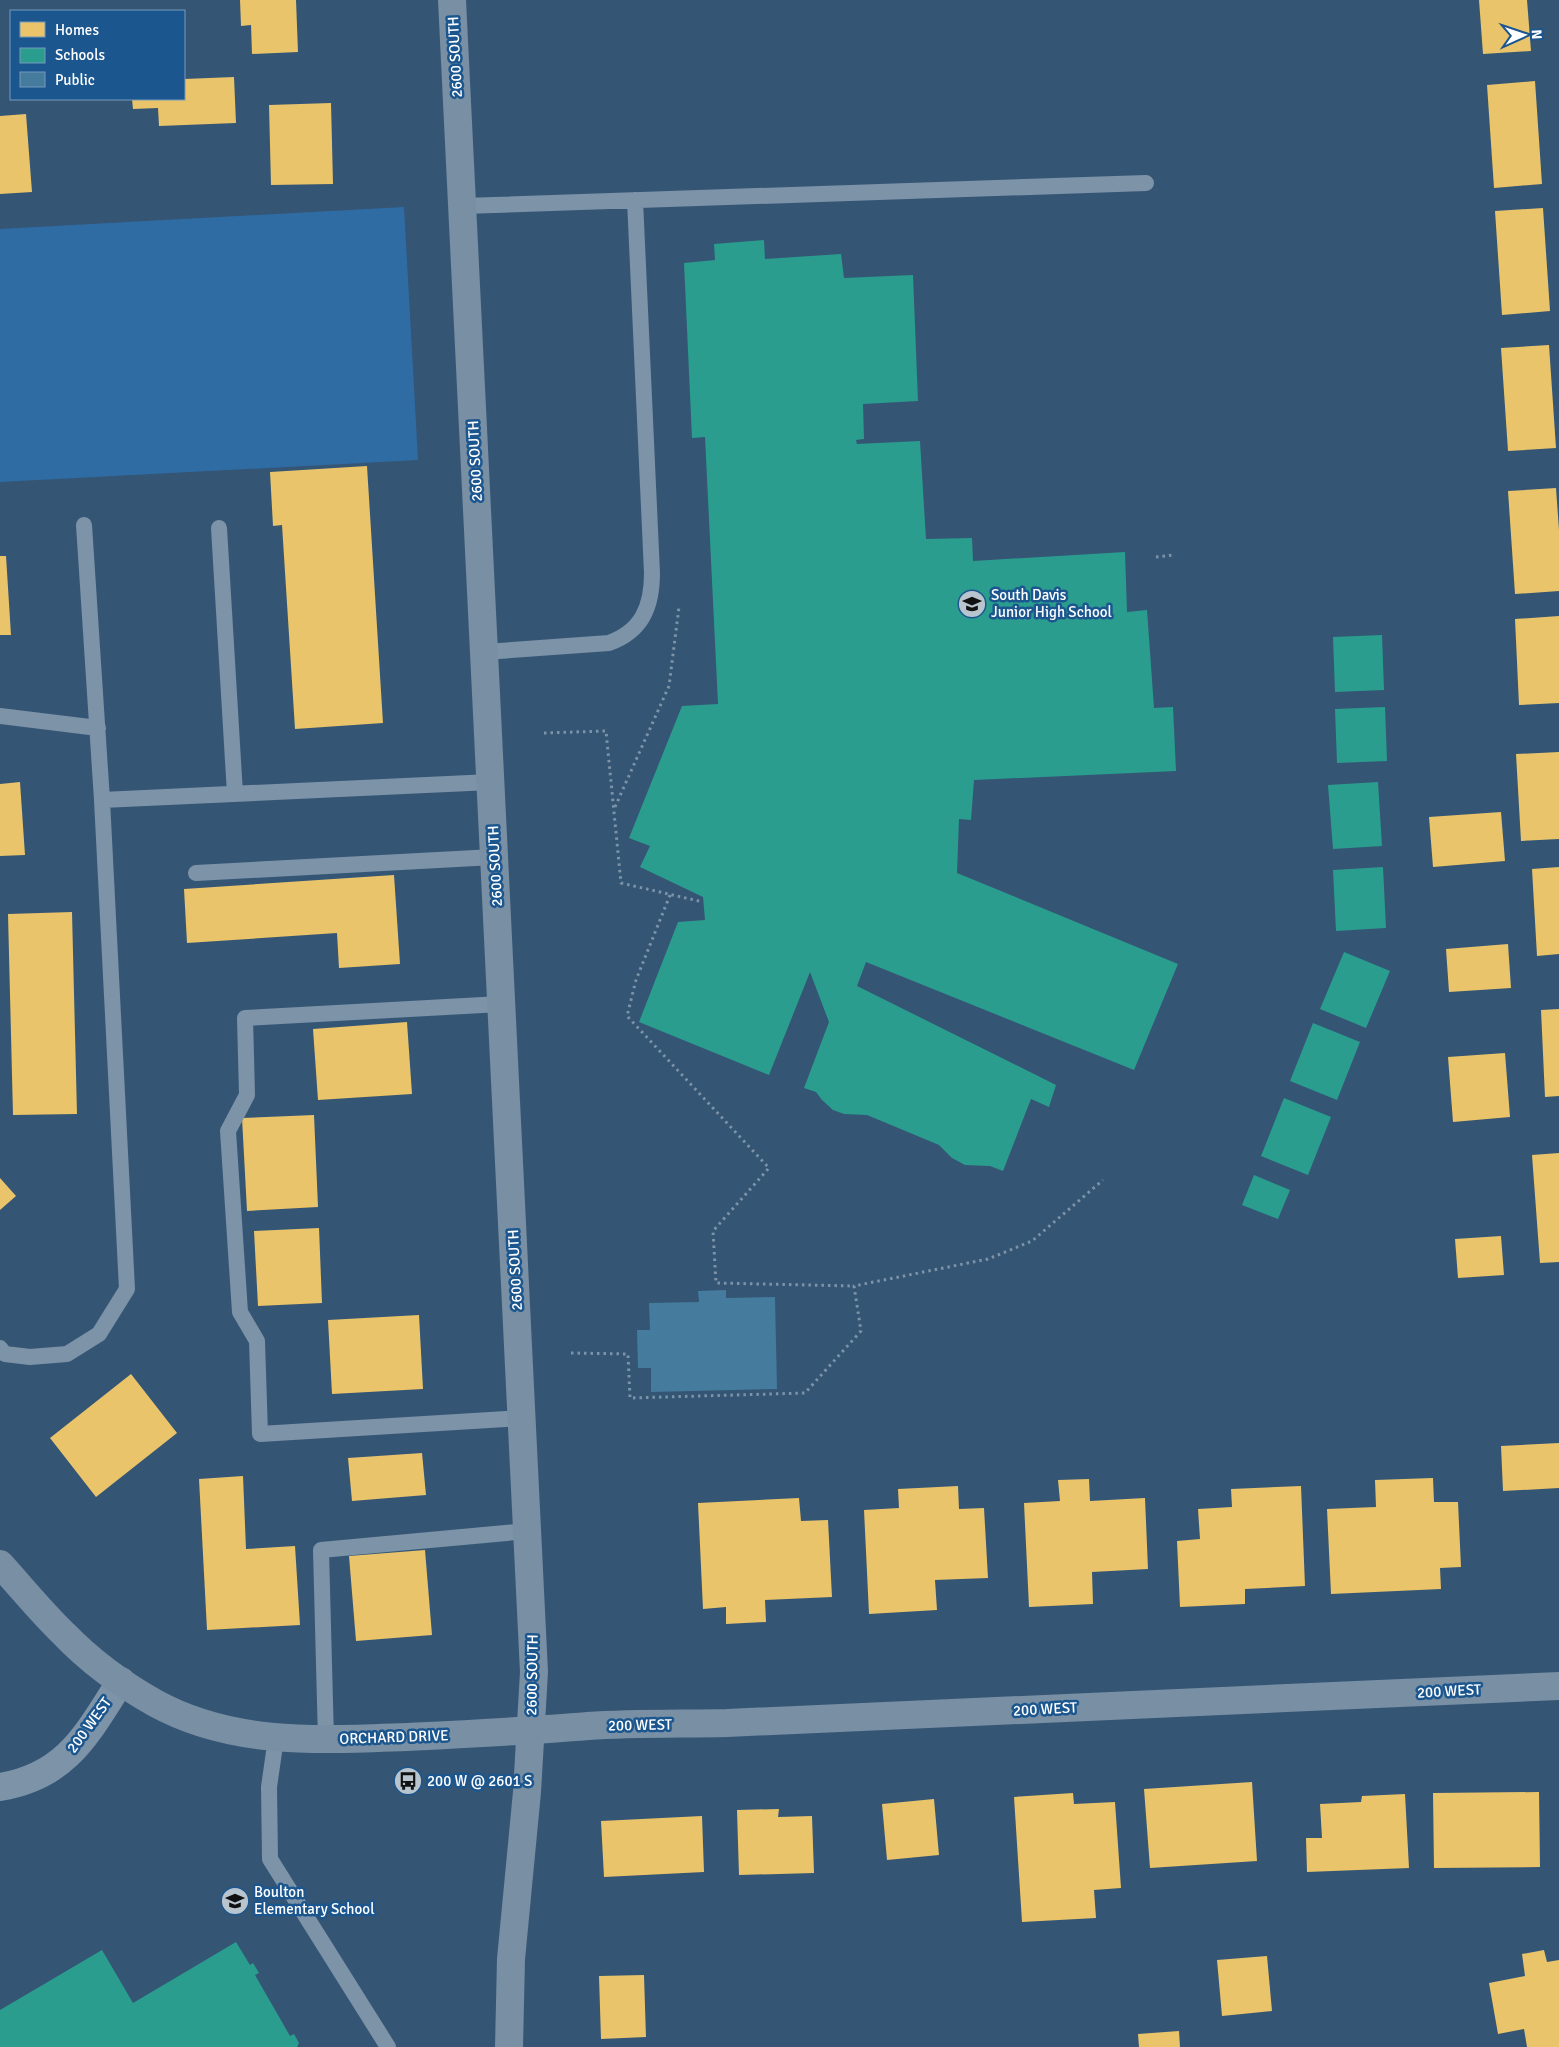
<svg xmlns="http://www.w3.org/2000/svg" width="1559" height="2047" viewBox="0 0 1559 2047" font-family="Signika,sans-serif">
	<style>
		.green { fill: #2f6ca4 }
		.homes { fill: #e9c46a }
		.schools { fill: #2a9d8f }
		.public { fill: #457b9d }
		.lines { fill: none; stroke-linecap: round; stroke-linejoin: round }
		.path { stroke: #7c93a8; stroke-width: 3; stroke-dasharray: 2.5 4; stroke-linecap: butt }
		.lane { stroke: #7c93a8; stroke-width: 16 }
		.street { stroke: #7c93a8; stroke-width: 28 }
		.secondary { stroke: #788fa4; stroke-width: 28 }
		.labels { text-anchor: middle; stroke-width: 5; stroke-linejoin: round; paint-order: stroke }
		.street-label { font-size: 15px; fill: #fff; stroke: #1b568e }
		.poi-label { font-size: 15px; fill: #fff; stroke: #1b568e; text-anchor: start }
	</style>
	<rect width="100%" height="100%" fill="#355574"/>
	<path class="green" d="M404,207L418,460L0,482V229Z"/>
	<path class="homes" d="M240,0H296L298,52L252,54L251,25L241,26Z
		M1479,0H1527L1531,51L1483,54Z
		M234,77L236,123L159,126L158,108L133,109L132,99H184V79Z
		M1535,81L1542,184L1494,188L1487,85Z
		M331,103L333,184L271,185L269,105Z
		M26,114L32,192L0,194V116Z
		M1543,208L1550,311L1502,315L1495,211Z
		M1549,345L1556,448L1508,451L1501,348Z
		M367,466L383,723L295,729L282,525L273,526L270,472Z
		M1556,488L1559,530V591L1515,594L1508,491Z
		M0,556H6L11,635H0Z
		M1559,616V703L1519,705L1515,619Z
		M1559,752V839L1521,841L1516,754Z
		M20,782L25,855L0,856V784Z
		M1501,812L1505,861L1433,867L1429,817Z
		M1559,867V954L1537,956L1532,869Z
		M394,875L400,964L339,968L337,933L187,943L184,889Z
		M72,912L77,1114L13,1115L8,914Z
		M1508,944L1511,988L1449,992L1446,949Z
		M1559,1009V1096L1545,1097L1541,1010Z
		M407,1022L412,1094L318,1100L313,1029Z
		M1505,1053L1510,1117L1453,1122L1448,1057Z
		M314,1115L318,1207L247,1211L242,1118Z
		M1559,1153V1262L1540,1263L1532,1155Z
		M0,1178L16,1196L0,1210Z
		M319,1228L322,1303L258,1306L254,1231Z
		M1501,1236L1504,1275L1458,1278L1455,1239Z
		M419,1315L423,1389L332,1394L328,1320Z
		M131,1374L177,1433L96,1497L50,1438Z
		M1559,1443V1488L1503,1491L1501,1446Z
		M422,1453L426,1495L352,1501L348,1458Z
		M243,1476L246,1549L295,1546L300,1625L207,1630L199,1479Z
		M1433,1478L1434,1502H1458L1461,1567L1440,1568L1441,1589L1331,1594L1327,1509L1376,1507L1375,1480Z
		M1089,1479L1090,1501L1145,1498L1148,1569L1092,1572L1093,1604L1029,1607L1024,1503L1060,1501L1058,1480Z
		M958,1486L959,1509L984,1508L988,1578L935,1580L937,1610L869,1614L864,1510L899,1508L898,1489Z
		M1301,1486L1305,1586L1245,1589V1604L1180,1607L1177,1541L1200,1539L1198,1509L1232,1507L1231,1489Z
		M799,1498L801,1521L828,1520L832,1597L765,1600L766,1622L726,1624V1607L703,1609L698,1503Z
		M425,1550L432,1635L356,1641L349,1556Z
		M1252,1782L1257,1861L1150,1868L1144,1789Z
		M1539,1792L1540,1867L1434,1868L1433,1793Z
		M1073,1793L1074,1804L1115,1802L1121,1888L1094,1890L1096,1918L1022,1922L1014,1797Z
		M1405,1794L1409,1868L1307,1872L1306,1838H1322L1320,1804L1361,1802L1362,1796Z
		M934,1799L939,1855L887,1860L882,1804Z
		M779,1809L778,1817L812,1816L814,1873L739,1875L737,1810Z
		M702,1816L704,1872L604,1877L601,1821Z
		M1544,1950L1547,1962L1559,1960V2047H1527L1524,2029L1498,2034L1489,1983L1525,1976L1522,1954Z
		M1267,1956L1272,2011L1222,2016L1217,1960Z
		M644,1975L646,2037L601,2039L599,1976Z
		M1179,2031L1180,2047H1139L1138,2034Z"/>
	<path class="schools" d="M764,240L765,259L841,254L844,278L913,275L918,401L863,404L864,439L856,440L857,444L920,441L926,539L972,538L973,561L1125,552L1127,612L1147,610L1154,708L1173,707L1176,771L974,780L971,820L959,819L957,873L1178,964L1134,1070L866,962L857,986L1056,1085L1049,1107L1031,1099L1003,1171L990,1166L965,1165L952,1158L939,1145L867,1115L844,1114L833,1110L822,1100L816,1092L804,1088L829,1022L810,972L769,1075L639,1022L678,922L705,920L703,897L640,867L650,846L629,838L682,706L718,704L705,437L692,438L684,263L715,260L714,244Z
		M1382,635L1384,690L1335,692L1333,637Z
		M1385,707L1387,761L1337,763L1335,709Z
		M1378,782L1382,846L1333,849L1328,785Z
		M1383,867L1386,928L1336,931L1333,870Z
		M1344,952L1390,971L1366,1028L1320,1009Z
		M1313,1023L1360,1042L1337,1100L1290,1081Z
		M1284,1098L1331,1117L1308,1175L1261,1156Z
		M1254,1175L1290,1190L1278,1219L1242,1205Z
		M236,1942L250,1965L253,1963L259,1973L255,1975L290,2036L294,2034L299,2043L297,2047H0V2010L102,1950L133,2003Z"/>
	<path class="public" d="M726,1290V1298L775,1297L777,1389L651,1392V1368H638L637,1330H650L649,1303L699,1302L698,1291Z"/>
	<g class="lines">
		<path class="path" d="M1156,557L1174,555
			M544,733L606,731L621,883L703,902
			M615,807L669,686L679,607
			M670,895L636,980L627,1016L769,1168L713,1231L716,1283L854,1286
			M571,1353L628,1354L630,1398L805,1393L861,1331L854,1286L988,1259L1032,1241L1103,1180"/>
		<path class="lane" d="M463,206L1146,183
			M84,525L102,800
			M219,528L235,794
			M485,652L609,643C642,631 652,607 652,573L635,200
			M0,716L98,728
			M196,873L494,857
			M501,1004L245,1018L247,1095L228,1131L240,1312L257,1341L260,1434L522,1418
			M0,1348L5,1354L30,1357L67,1354L99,1334L127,1289L102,800L491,782
			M276,1738L269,1787L270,1859L388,2047
			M326,1740L321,1550L528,1531"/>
		<path class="street" d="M0,1787C67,1776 87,1734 121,1681"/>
		<path class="secondary" d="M452,0L534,1672L527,1792L511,1959L509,2047
			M0,1564C21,1587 41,1612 64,1634C90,1661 123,1685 155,1703C233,1746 321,1740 407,1737C467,1734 528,1731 588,1726C634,1723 681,1724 727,1723L1559,1686"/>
	</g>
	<defs>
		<symbol id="school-disc" viewBox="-11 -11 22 22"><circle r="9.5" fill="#b8c4ce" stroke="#1b568e"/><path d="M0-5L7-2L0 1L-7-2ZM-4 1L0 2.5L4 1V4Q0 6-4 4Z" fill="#111"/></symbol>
		<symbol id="bus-disc" viewBox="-11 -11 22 22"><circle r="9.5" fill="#b8c4ce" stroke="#1b568e"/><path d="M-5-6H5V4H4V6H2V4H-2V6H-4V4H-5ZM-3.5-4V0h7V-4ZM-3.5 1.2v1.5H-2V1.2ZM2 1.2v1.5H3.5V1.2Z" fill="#111"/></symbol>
	</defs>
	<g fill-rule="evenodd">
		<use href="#school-disc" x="956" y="588" width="32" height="32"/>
		<use href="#bus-disc" x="392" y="1765" width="32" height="32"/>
		<use href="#school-disc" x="219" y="1885" width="32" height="32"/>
	</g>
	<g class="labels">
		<g class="street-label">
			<text transform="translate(455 57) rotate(-93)" y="5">2600 SOUTH</text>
			<text transform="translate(475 461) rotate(-93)" y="5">2600 SOUTH</text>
			<text transform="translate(495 866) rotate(-93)" y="5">2600 SOUTH</text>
			<text transform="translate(515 1270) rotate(-93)" y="5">2600 SOUTH</text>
			<text transform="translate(532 1675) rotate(-89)" y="5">2600 SOUTH</text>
			<text transform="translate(1449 1691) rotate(-3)" y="5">200 WEST</text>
			<text transform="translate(1045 1709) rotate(-3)" y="5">200 WEST</text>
			<text transform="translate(89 1725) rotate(-54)" y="5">200 WEST</text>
			<text transform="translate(640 1725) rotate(-1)" y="5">200 WEST</text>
			<text transform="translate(394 1737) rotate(-2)" y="5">ORCHARD DRIVE</text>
		</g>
		<g class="poi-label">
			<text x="991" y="600">South Davis<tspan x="991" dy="17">Junior High School</tspan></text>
			<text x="427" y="1786">200 W @ 2601 S</text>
			<text x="254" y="1897">Boulton<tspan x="254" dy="17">Elementary School</tspan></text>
		</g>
	</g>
	<rect x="10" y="10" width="175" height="90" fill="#1b568e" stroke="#769abb"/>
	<rect x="20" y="22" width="25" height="15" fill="#e9c46a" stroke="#769abb"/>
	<text x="55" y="35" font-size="15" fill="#ffffff">Homes</text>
	<rect x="20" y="48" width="25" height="15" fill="#2a9d8f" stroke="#769abb"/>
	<text x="55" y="60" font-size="15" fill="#ffffff">Schools</text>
	<rect x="20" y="72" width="25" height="15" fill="#457b9d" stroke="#769abb"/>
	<text x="55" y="85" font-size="15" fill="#ffffff">Public</text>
	<g transform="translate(1524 35) rotate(87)" stroke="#1b568e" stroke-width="4" paint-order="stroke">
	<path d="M0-4L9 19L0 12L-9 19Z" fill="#ffffff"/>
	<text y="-8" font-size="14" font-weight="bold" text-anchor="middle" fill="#ffffff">N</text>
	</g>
</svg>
